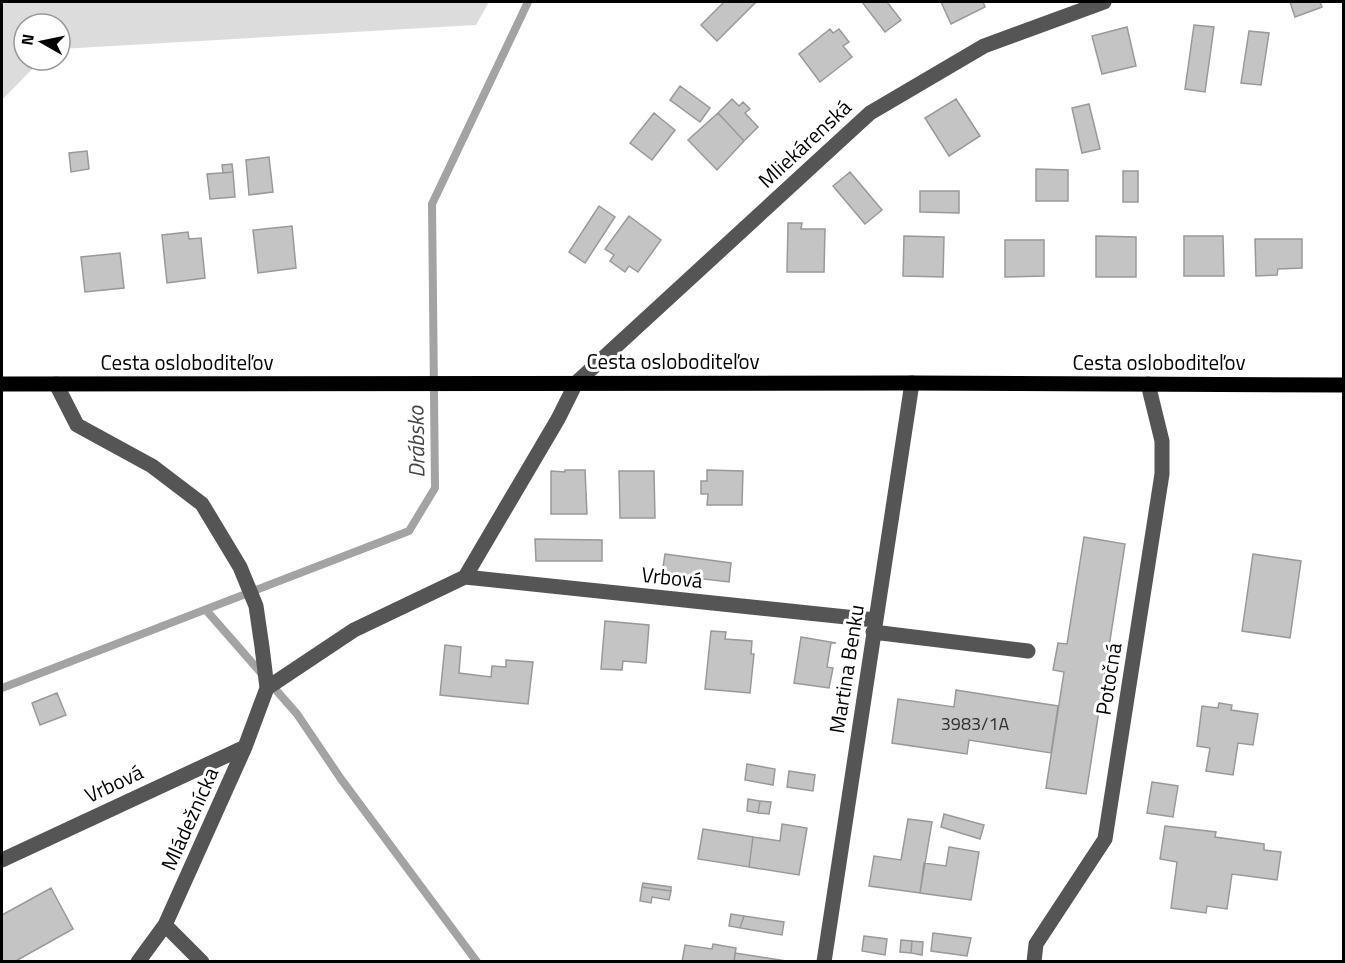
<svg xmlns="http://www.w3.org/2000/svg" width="1345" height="963" viewBox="0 0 1345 963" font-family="'Titillium Web',sans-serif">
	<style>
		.green { fill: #dcdcdc }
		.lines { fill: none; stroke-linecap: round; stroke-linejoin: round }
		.stream { stroke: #a3a3a3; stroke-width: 8 }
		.building { fill: #c4c4c4; stroke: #999; stroke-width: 1.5 }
		.minor { stroke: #555; stroke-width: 15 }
		.major { stroke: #000; stroke-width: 15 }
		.labels { text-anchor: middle; stroke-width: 6; stroke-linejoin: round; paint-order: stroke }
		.number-label { font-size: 18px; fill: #313131 }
		.street-label { font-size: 21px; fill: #000; stroke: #fff }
		.water-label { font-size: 22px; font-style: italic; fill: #444; stroke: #fff }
	</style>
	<rect width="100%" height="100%" fill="#fff"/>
	<path class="green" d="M2,2H489L476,25L60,49V24H24V60H41L2,100Z"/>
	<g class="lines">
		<path class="stream" d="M206,610L297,714L341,779L477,962
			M2,688L409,531L435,488L432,204L528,2"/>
	</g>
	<path class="building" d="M724,2H756L717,41L701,25Z
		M862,2H887L901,20L885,32Z
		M941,2H983L985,7L951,24Z
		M1290,2H1320L1322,7L1295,17Z
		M1194,25L1214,27L1205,92L1185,89Z
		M1127,27L1136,66L1102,74L1092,36Z
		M830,29L833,33L839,29L849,42L843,46L852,57L820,82L799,54Z
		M1249,31L1269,33L1261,85L1241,83Z
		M680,86L710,108L700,122L670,100Z
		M732,99L739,106L743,102L750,109L745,113L758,127L744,141L718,113Z
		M956,99L980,136L949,156L925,118Z
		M1089,104L1100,149L1082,153L1072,108Z
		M654,113L675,130L652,160L630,143Z
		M718,113L744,141L717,170L688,140Z
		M87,151L89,169L71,172L69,153Z
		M269,157L273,192L249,195L246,160Z
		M232,164L233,172L223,173L222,165Z
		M1036,169L1068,170V201H1036Z
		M1123,171H1138V202H1123Z
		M233,172L235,197L210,199L207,174Z
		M850,172L882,210L865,224L833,186Z
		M920,191H959V213L920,212Z
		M599,206L615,217L585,263L569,252Z
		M629,216L661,240L638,272L629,266L625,272L610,261L614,255L605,249Z
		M788,223H802L801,229H825L824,272H787Z
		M292,226L296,268L258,273L253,230Z
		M188,232L189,239L201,238L205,278L167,283L162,235Z
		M904,236L944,237L943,277L903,276Z
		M1096,236L1136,237V277H1096Z
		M1184,236H1223L1224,276H1184Z
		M1255,239H1302V268L1278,269L1277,275L1256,276Z
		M1005,240H1044V276L1005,277Z
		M120,253L124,288L85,292L81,257Z
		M565,470H585L587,514H551V471L565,472Z
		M707,470L743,471L742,505H707L708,494H701V481H707Z
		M619,471H654L655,518H620Z
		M1084,537L1125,544L1086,794L1046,788L1064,672L1053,670L1058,643L1067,644Z
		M535,539L602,540V561H536Z
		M665,554L731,563L729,582L662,574Z
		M1253,554L1301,561L1290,638L1242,631Z
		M605,621L649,625L646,663L623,661L622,670L601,669Z
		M711,631L726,632L725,639L752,641L751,654H754L750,693L705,689Z
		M801,637L836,643H831L827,667L833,668L829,688L794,683Z
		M445,645L461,647L459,673L491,677L492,666L506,667V660L533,662L528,704L440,695Z
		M956,690L1058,706L1051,753L969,740L967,754L892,743L898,699L954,707Z
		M57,693L66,715L40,725L32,703Z
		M1219,703L1232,705L1231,710L1258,714L1253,745L1238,743L1233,775L1206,771L1210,748L1197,746L1202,706L1218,708Z
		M747,764L775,769L773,785L745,780Z
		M789,771L815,775L813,791L787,787Z
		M1152,782L1178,786L1173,817L1147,813Z
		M748,799L760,801L758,813L747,811Z
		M760,801L771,802L769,814L758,813Z
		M944,814L984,825L980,839L941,827Z
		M908,819L932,822L920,893L869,886L874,856L901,860Z
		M782,824L807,828L799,875L749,867L753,837L780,841Z
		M1165,826L1216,832L1215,837L1264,844V850L1281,852L1277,880L1232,874L1227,909L1207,906L1206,913L1171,908L1177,862L1160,859Z
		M703,829L753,837L749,867L698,859Z
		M949,847L979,852L971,900L920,893L924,863L946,866Z
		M643,883L671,887V891L642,887Z
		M642,887L671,891L669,900L652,897L651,903L640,901Z
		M51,888L73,929L14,962H2V915Z
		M731,914L744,916L740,928L729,926Z
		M744,916L784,922L782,935L740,928Z
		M933,933L971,938L967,956L931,951Z
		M864,936L887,939L885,955L862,951Z
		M901,940L912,941L911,953L900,952Z
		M912,941L923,942L922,955L911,953Z
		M713,944L736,948L734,962H682L685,945L712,949Z
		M735,953L780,960L786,961L734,962Z"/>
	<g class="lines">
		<path class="minor" d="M56,384L77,425L152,466L202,504L240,567L256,606L262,647L267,688L245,747L165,925L138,962
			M465,577L875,620
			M873,632L1028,651
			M267,688L354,630L465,577L558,419L576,383L870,113L984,46L1104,2
			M2,860L245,747
			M165,925L202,962
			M824,962L912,383
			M1034,962L1036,944L1105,839L1162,474V441L1148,384"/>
		<path class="major" d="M2,384L912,383L1344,385"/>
	</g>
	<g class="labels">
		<g class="number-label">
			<text x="975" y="730">3983/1A</text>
		</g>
		<g class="street-label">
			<text transform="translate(805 144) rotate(-43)" y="7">Mliekárenská</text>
			<text x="673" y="369">Cesta osloboditeľov</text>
			<text x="187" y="370">Cesta osloboditeľov</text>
			<text x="1159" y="370">Cesta osloboditeľov</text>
			<text transform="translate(672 578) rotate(6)" y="7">Vrbová</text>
			<text transform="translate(847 669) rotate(-81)" y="7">Martina Benku</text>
			<text transform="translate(1109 679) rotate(-81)" y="7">Potočná</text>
			<text transform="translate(114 784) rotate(-25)" y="7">Vrbová</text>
			<text transform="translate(190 819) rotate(-66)" y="7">Mládežnícka</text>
		</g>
		<g class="water-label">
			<text transform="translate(416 442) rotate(-91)" y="8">Drábsko</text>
		</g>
	</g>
	<rect width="1345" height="963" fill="none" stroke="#000000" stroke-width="6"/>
	<g transform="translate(42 42) rotate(279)"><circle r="28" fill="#ffffff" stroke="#999999" stroke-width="1.5"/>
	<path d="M0-4.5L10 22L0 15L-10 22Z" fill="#000000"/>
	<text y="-9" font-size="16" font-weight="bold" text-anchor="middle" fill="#000000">N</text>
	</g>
</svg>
